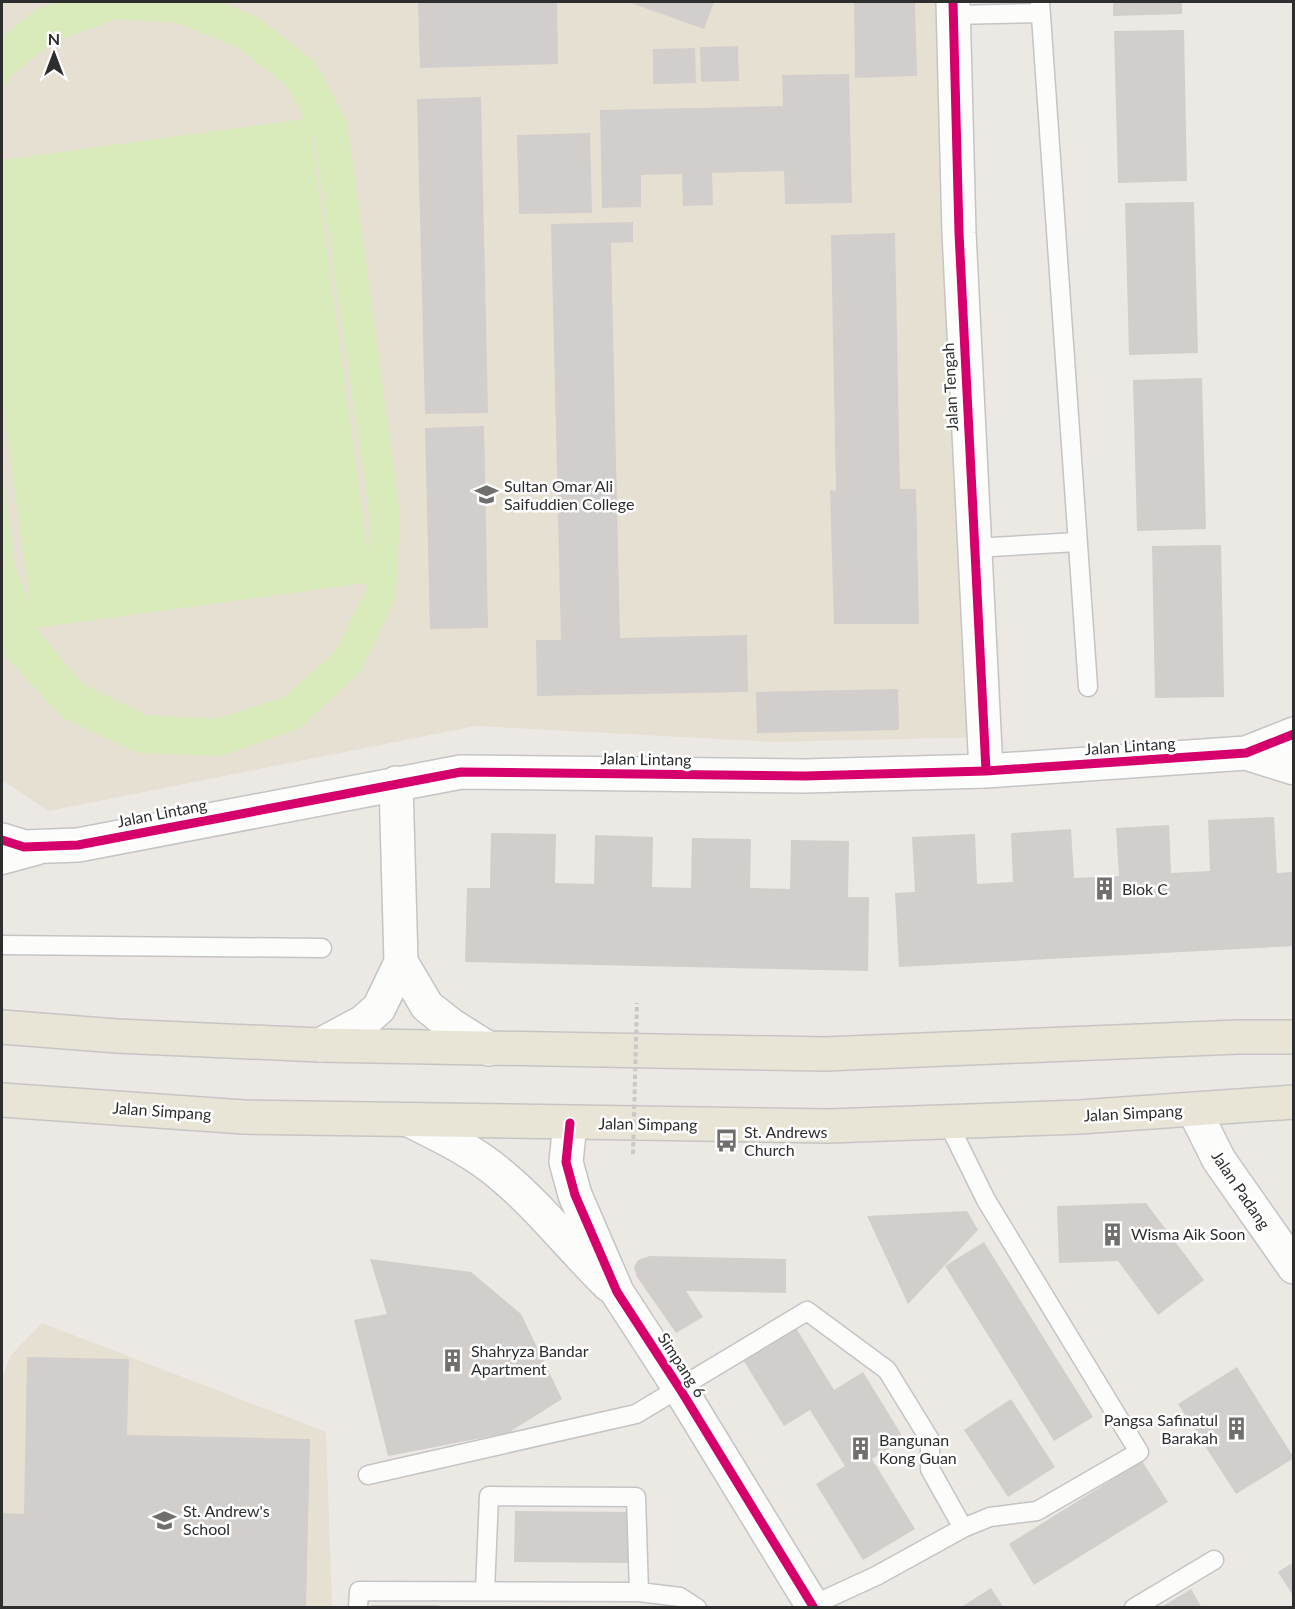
<svg xmlns="http://www.w3.org/2000/svg" width="1295" height="1609" viewBox="0 0 1295 1609" font-family="Lato,sans-serif">
	<style>
		.education { fill: #e6e0d3 }
		.pitch { fill: #d9eabb; fill-rule: evenodd }
		.building { fill: #d1cecb }
		.lines { fill: none; stroke-linecap: round; stroke-linejoin: round }
		.lane-casing { stroke: #c5c4c5; stroke-width: 21 }
		.street-casing { stroke: #c5c4c5; stroke-width: 36 }
		.secondary-casing { stroke: #c5c4c5; stroke-width: 36 }
		.primary-casing { stroke: #c6c5c4; stroke-width: 36 }
		.lane { stroke: #fcfcfb; stroke-width: 18 }
		.street { stroke: #fcfcfb; stroke-width: 33 }
		.secondary { stroke: #fcfcfb; stroke-width: 33 }
		.primary { stroke: #e8e4d6; stroke-width: 33 }
		.path-bridge { stroke: #c9c9c8; stroke-width: 4; stroke-dasharray: 4.5 3; stroke-linecap: butt }
		.cycleway-casing { stroke: #fff; stroke-width: 13 }
		.cycleway { stroke: #d6006c; stroke-width: 9 }
		.labels { text-anchor: middle; stroke-width: 5; stroke-linejoin: round; paint-order: stroke }
		.street-label { font-size: 16px; fill: #2e2e2e; stroke: #fff }
		.poi-label { font-size: 16px; fill: #2e2e2e; stroke: #fff; text-anchor: start }
	</style>
	<rect width="100%" height="100%" fill="#ece8e4"/>
	<path class="education" d="M2,2H939L992,737L774,742L476,726L48,811L2,780Z
		M42,1323L326,1432L332,1607L2,1608V1378L11,1355Z"/>
	<path class="pitch" d="M57,2H221L259,18L315,62L347,121L400,514L396,597L361,671L300,728L222,756L138,753L63,718L6,657L2,644V470L15,566L30,607L2,395V160L304,119L286,86L240,49L178,23L117,19L53,42L11,76L2,90V37L35,10ZM311,133L314,138L370,520L368,554ZM365,583V590L335,652L282,698L215,719L146,715L83,684L36,628Z"/>
	<path class="building" d="M418,2H557L558,64L420,68Z
		M628,2H714L704,29Z
		M854,2H915L917,76L855,78Z
		M1113,2H1182V14L1113,16Z
		M1184,30L1187,181L1118,183L1114,31Z
		M738,46L739,81L701,82L700,47Z
		M695,48L696,83L653,84V49Z
		M849,74L852,203L785,204L784,171L712,173L713,205L683,206L682,174L641,175V207L602,208L600,110L783,106L782,75Z
		M481,97L488,413L425,414L417,99Z
		M590,133L592,213L519,214L517,135Z
		M1194,202L1198,353L1129,355L1125,203Z
		M633,222V242L611,243L620,638L747,635L748,692L537,696L536,640H561L551,224Z
		M895,233L900,489H916L919,624H834L830,490L836,491L831,235Z
		M1202,378L1206,529L1137,531L1133,380Z
		M484,426L488,628L430,629L425,428Z
		M1221,545L1224,697L1155,698L1152,546Z
		M898,689L899,730L757,733L756,692Z
		M1274,817L1277,873L1293,872L1294,946L899,967L895,893L915,892L912,837L975,834L977,884L1013,882L1011,833L1071,829L1074,878L1119,876L1116,828L1169,825L1171,873L1210,871L1208,820Z
		M491,833L556,834L555,883L594,884L595,835L653,837L652,887L691,888L692,838L751,839L750,888L790,889L791,840L849,841L848,897H869L868,971L465,962L467,888H490Z
		M1146,1203L1204,1280L1158,1315L1118,1261L1059,1263L1057,1206Z
		M967,1211L978,1230L908,1304L867,1216Z
		M984,1242L1093,1417L1054,1441L945,1266Z
		M650,1256L786,1259V1293L686,1291L703,1317L676,1333L637,1277L634,1267L638,1260Z
		M370,1259L471,1272L521,1314L562,1399L508,1433L388,1456L354,1320L387,1314Z
		M793,1323L834,1390L863,1372L904,1439L872,1459L915,1529L863,1560L816,1484L845,1466L810,1410L784,1426L740,1355Z
		M27,1357L129,1359L127,1435L310,1439L306,1608H2V1513L24,1514Z
		M1237,1367L1294,1458L1236,1494L1178,1404Z
		M1011,1399L1055,1467L1008,1497L964,1430Z
		M1142,1461L1168,1502L1034,1585L1009,1544Z
		M515,1511L629,1512V1563L514,1562Z
		M1294,1562V1597L1278,1572Z
		M991,1588L1004,1608H960Z
		M1191,1589L1202,1608H1160Z
		M371,1605H439V1608H371Z"/>
	<g class="lines">
		<defs>
			<path id="lane" d="M1040,2L1088,687
				M953,15L1040,13
				M973,548L1077,542
				M2,865L39,855
				M2,945L322,948
				M368,1475L636,1414L807,1311L887,1370L930,1440V1469L963,1528
				M485,1591L489,1496L636,1497L639,1592
				M813,1605L876,1576L963,1528L990,1517L1037,1511L1139,1452L986,1200L948,1123
				M358,1608L359,1591L639,1592L680,1597L697,1608
				M1134,1608L1214,1560"/>
			<path id="street" d="M953,2L959,233L986,771
				M1246,753L1294,768
				M2,840L24,847L78,845L461,772L805,776L986,771L1246,753L1294,734
				M401,962L427,1006L451,1025L489,1049
				M320,1045L363,1022L379,1008L401,962L396,783
				M1194,1110L1219,1160L1294,1267"/>
			<path id="secondary" d="M409,1120C441,1136 473,1151 500,1174C540,1207 572,1249 609,1285
				M570,1123L566,1162L575,1195L617,1292L680,1389L814,1608"/>
			<path id="primary" d="M2,1027L117,1036L320,1045L825,1054L1238,1037H1294
				M2,1100L244,1117L829,1126L1080,1117L1294,1102"/>
		</defs>
		<use href="#lane" class="lane-casing"/>
		<use href="#street" class="street-casing"/>
		<use href="#secondary" class="secondary-casing"/>
		<use href="#primary" class="primary-casing"/>
		<use href="#lane" class="lane"/>
		<use href="#street" class="street"/>
		<use href="#secondary" class="secondary"/>
		<use href="#primary" class="primary"/>
		<path class="path-bridge" d="M633,1154L637,1003"/>
		<defs>
			<path id="cycleway" d="M953,2L959,233L986,771
				M2,840L24,847L78,845L461,772L805,776L986,771L1246,753L1294,734
				M570,1123L566,1162L575,1195L617,1292L680,1389L814,1608"/>
		</defs>
		<use href="#cycleway" class="cycleway-casing"/>
		<use href="#cycleway" class="cycleway"/>
	</g>
	<defs>
		<symbol id="school-bare" viewBox="-9 -9 18 18"><path d="M0-5L7-2L0 1L-7-2ZM-4 1L0 2.5L4 1V4Q0 6-4 4Z" fill="#706f6e" stroke="#fff" stroke-width="2.5" paint-order="stroke"/></symbol>
		<symbol id="building-bare" viewBox="-9 -9 18 18"><path d="M-4-6H4V6H1V3H-1V6H-4ZM-2.5-4.3h1.7v1.8h-1.7ZM.8-4.3h1.7v1.8H.8ZM-2.5-1h1.7V.8h-1.7ZM.8-1h1.7V.8H.8Z" fill="#706f6e" stroke="#fff" stroke-width="2.5" paint-order="stroke"/></symbol>
		<symbol id="bus-bare" viewBox="-9 -9 18 18"><path d="M-5-6H5V4H4V6H2V4H-2V6H-4V4H-5ZM-3.5-4V0h7V-4ZM-3.5 1.2v1.5H-2V1.2ZM2 1.2v1.5H3.5V1.2Z" fill="#706f6e" stroke="#fff" stroke-width="2.5" paint-order="stroke"/></symbol>
	</defs>
	<g fill-rule="evenodd">
		<use href="#school-bare" x="470" y="478" width="33" height="33"/>
		<use href="#building-bare" x="1088" y="872" width="33" height="33"/>
		<use href="#bus-bare" x="710" y="1124" width="33" height="33"/>
		<use href="#building-bare" x="1096" y="1218" width="33" height="33"/>
		<use href="#building-bare" x="436" y="1344" width="33" height="33"/>
		<use href="#building-bare" x="1220" y="1412" width="33" height="33"/>
		<use href="#building-bare" x="844" y="1432" width="33" height="33"/>
		<use href="#school-bare" x="148" y="1504" width="33" height="33"/>
	</g>
	<g class="labels">
		<g class="street-label">
			<text transform="translate(950 387) rotate(-93)" y="6">Jalan Tengah</text>
			<text transform="translate(1130 746) rotate(-4)" y="6">Jalan Lintang</text>
			<text transform="translate(646 759) rotate(1)" y="6">Jalan Lintang</text>
			<text transform="translate(162 813) rotate(-11)" y="6">Jalan Lintang</text>
			<text transform="translate(162 1111) rotate(4)" y="6">Jalan Simpang</text>
			<text transform="translate(1133 1113) rotate(-3)" y="6">Jalan Simpang</text>
			<text transform="translate(648 1124) rotate(1)" y="6">Jalan Simpang</text>
			<text transform="translate(1241 1190) rotate(56)" y="6">Jalan Padang</text>
			<text transform="translate(682 1365) rotate(57)" y="6">Simpang 6</text>
		</g>
		<g class="poi-label">
			<text x="504" y="492">Sultan Omar Ali<tspan x="504" dy="18">Saifuddien College</tspan></text>
			<text x="1122" y="895">Blok C</text>
			<text x="744" y="1138">St. Andrews<tspan x="744" dy="18">Church</tspan></text>
			<text x="1131" y="1240">Wisma Aik Soon</text>
			<text x="471" y="1357">Shahryza Bandar<tspan x="471" dy="18">Apartment</tspan></text>
			<text x="1218" y="1426" text-anchor="end">Pangsa Safinatul<tspan x="1218" dy="18">Barakah</tspan></text>
			<text x="879" y="1446">Bangunan<tspan x="879" dy="18">Kong Guan</tspan></text>
			<text x="183" y="1517">St. Andrew's<tspan x="183" dy="18">School</tspan></text>
		</g>
	</g>
	<rect width="1295" height="1609" fill="none" stroke="#2e2e2e" stroke-width="6"/>
	<g transform="translate(54 54)" stroke="#ffffff" stroke-width="4.5" paint-order="stroke">
	<path d="M0-4.5L10 22L0 15L-10 22Z" fill="#2e2e2e"/>
	<text y="-9" font-size="16" font-weight="bold" text-anchor="middle" fill="#2e2e2e">N</text>
	</g>
</svg>
